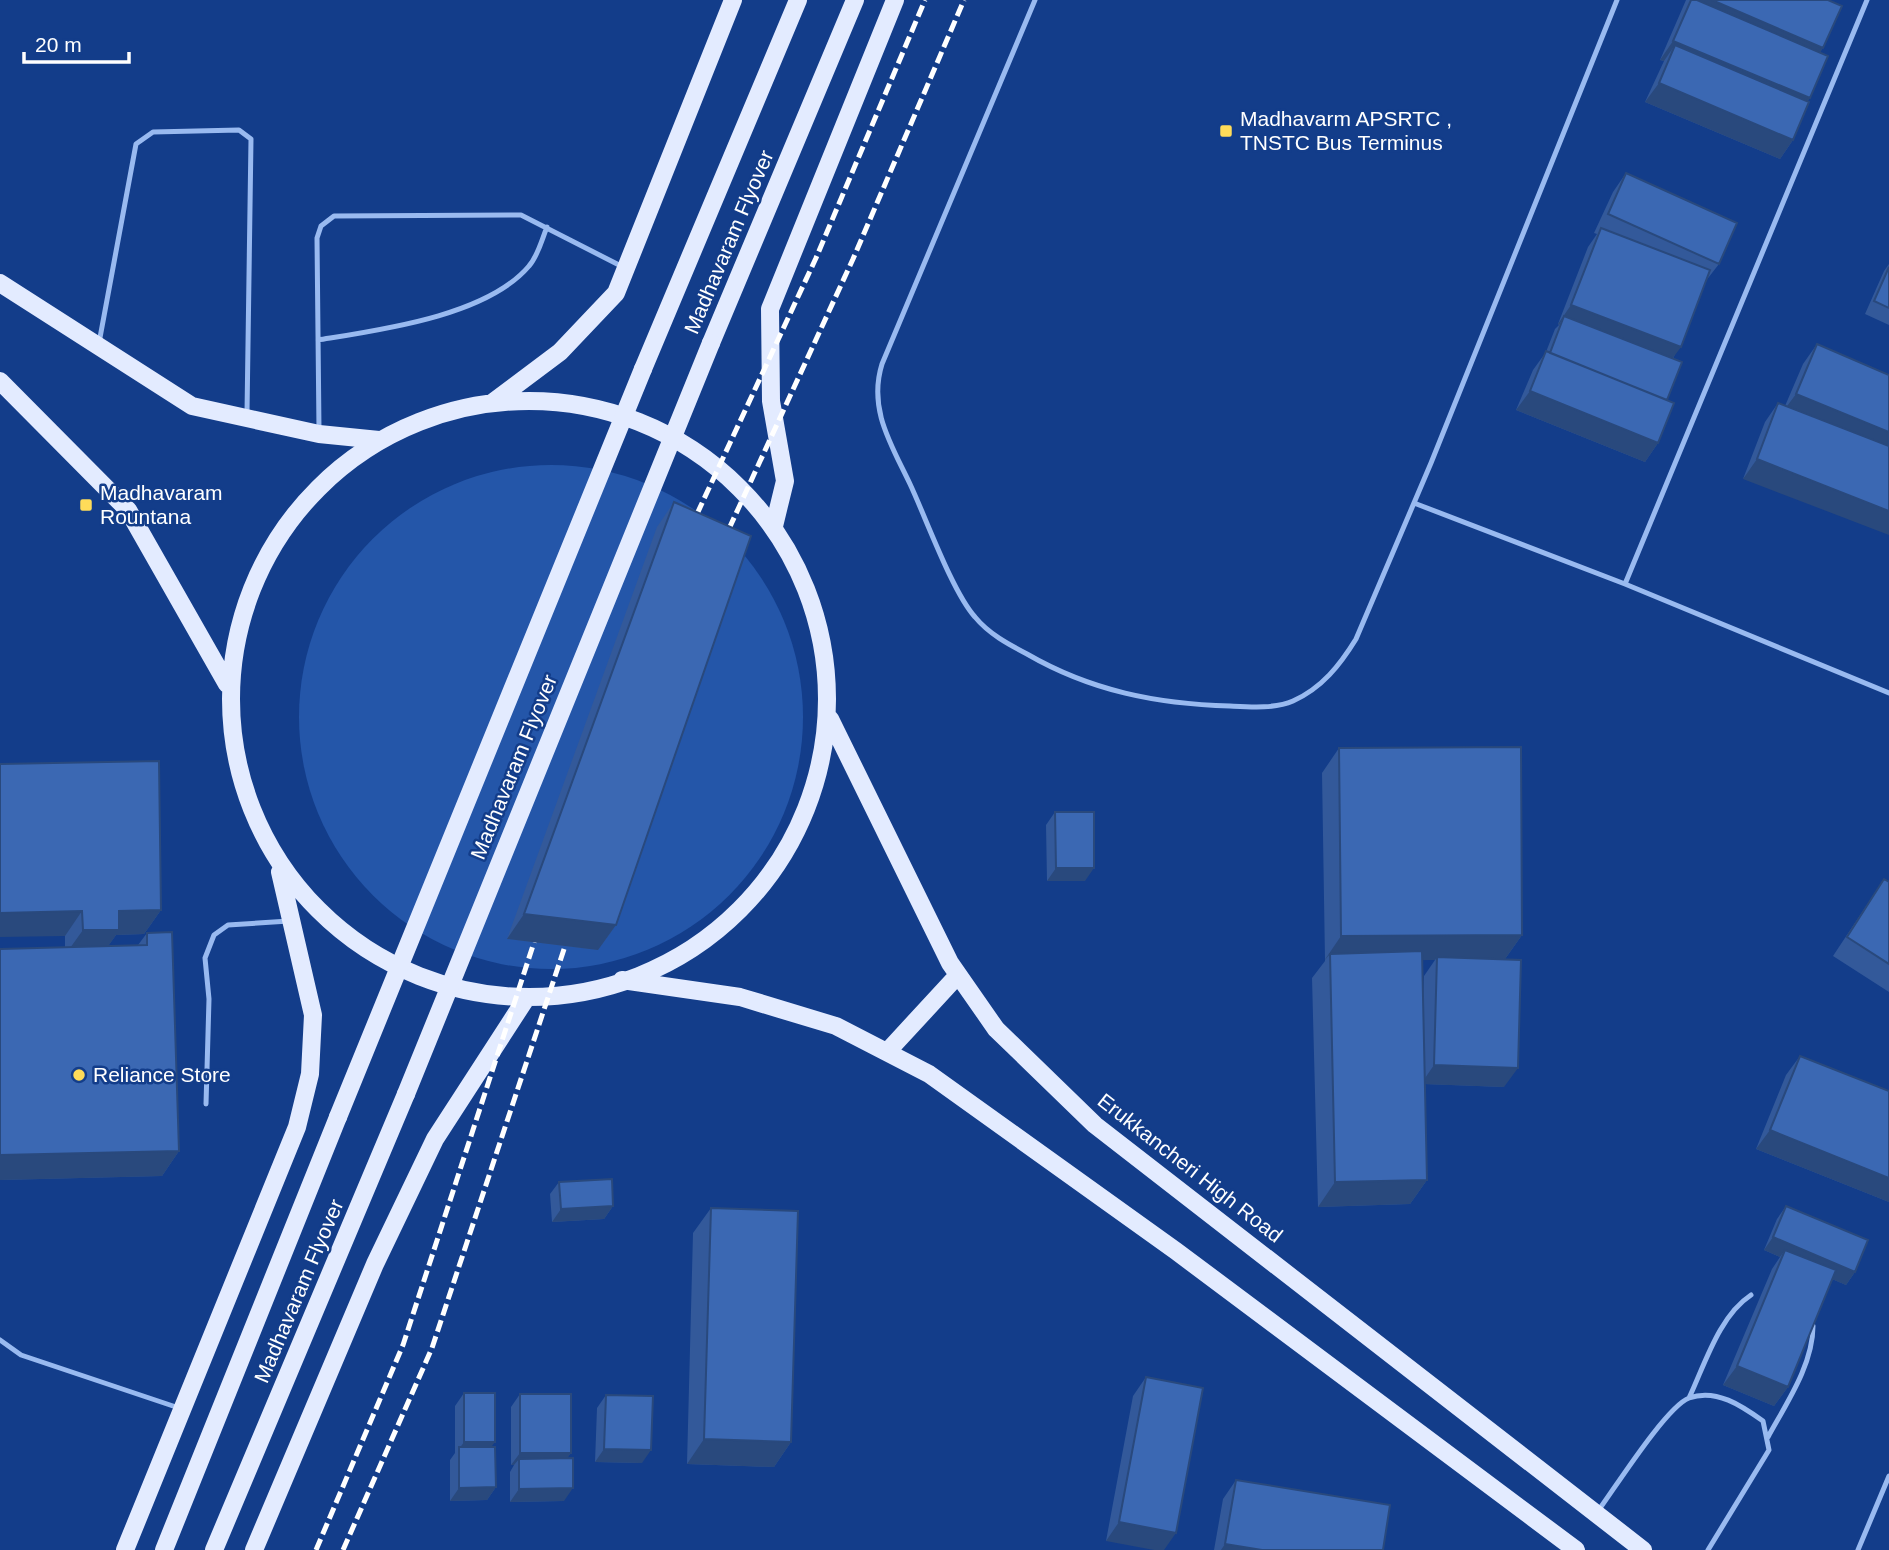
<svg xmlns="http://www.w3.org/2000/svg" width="1889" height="1550" viewBox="0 0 1889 1550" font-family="Helvetica,sans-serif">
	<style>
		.green { fill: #2456a9 }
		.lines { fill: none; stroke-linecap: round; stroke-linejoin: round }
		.service { stroke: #99baf0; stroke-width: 5 }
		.primary { stroke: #e3ebff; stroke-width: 18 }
		.rail { stroke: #fff; stroke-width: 5; stroke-dasharray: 12 5; stroke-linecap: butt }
		.primary-bridge { stroke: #e3ebff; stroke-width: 18 }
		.wall { fill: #33599a; fill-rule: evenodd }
		.shaded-wall { fill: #29497d }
		.building { fill: #3b68b3; stroke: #29497d; stroke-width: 2 }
		.poi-dot { fill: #ffdc59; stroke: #133d8a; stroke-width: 2.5 }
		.labels { text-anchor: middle; stroke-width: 5; stroke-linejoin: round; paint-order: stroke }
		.poi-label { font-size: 21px; fill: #fff; stroke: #133d8a; text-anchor: start }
		.street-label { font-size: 21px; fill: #fff; stroke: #133d8a }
	</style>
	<rect width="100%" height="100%" fill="#133d8a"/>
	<path class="green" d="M299 717a252 252 0 1 1 504 0a252 252 0 1 1-504 0Z"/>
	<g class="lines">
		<path class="service" d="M1035,0L882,364C868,409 891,444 910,484C926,518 952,591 975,617C989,634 1008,644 1027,654C1091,691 1157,704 1230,706C1249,707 1275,709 1293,701C1322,688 1340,665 1356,639L1431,463L1617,0
			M318,340C380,330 487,316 529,266C538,256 542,239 547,227
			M99,343L136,144L153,132L239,130L251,139L247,413
			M319,429L317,238L321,226L334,216L521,215L623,267
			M1414,503L1625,584L1889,693
			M1625,584L1867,0
			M206,1104L209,999L205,958L214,935L228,925L289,921
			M0,1340L21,1355L179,1408
			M1689,1398C1705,1364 1719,1316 1751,1295
			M1768,1437C1786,1404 1813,1365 1813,1326
			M1598,1511C1615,1488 1666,1407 1689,1398C1716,1388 1742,1406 1763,1421L1769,1450L1708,1550
			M1858,1550L1889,1476"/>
		<path class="primary" d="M0,283L192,406L319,434L379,440
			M711,343L855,0
			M643,369L798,0
			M0,381L128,510L227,684
			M231 699a298 298 0 1 1 596 0a298 298 0 1 1-596 0Z
			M492,403L560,352L616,293L733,0
			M774,526L785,481L771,401L770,309L895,0
			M830,719L950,963L996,1029L1095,1125L1643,1550
			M622,980L740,997L836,1026L929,1074L1176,1251L1576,1550
			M887,1052L958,975
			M125,1550L297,1127L310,1074L313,1015L280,872
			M164,1550L338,1117
			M214,1550L406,1094
			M254,1550L375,1264L435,1139L525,1000"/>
		<path class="rail" d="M690,529L816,258L925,0
			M722,544L853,259L964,0
			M316,1550L403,1345L540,924
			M343,1550L432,1348L571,928"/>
		<path class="primary-bridge" d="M406,1094L711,343
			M338,1117L643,369"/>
	</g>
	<path class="wall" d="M1686,0H1828L1823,48L1820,52L1808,101L1793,140L1780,159L1645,102L1664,61L1660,60Z
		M1626,173L1719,264L1705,282L1673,359L1667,400L1658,443L1645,462L1516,410L1533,370L1546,352L1555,329L1559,325L1558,324L1588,247L1597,234L1594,233L1613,192Z
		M1889,264V325L1865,314L1884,271Z
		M1817,344L1889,375L1743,479L1765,422L1778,403L1785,406L1803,364Z
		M674,502L616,925L598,950L507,939L657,527Z
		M1339,748L1522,935L1505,959L1504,1087L1425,1084L1427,1180L1410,1204L1318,1207L1312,978L1325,961L1322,773ZM1422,960H1435L1424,976L1423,1002Z
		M0,764L161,910L144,934L116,935L108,946L138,945L147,933L179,1151L162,1176L0,1180V949L65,947V936Z
		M1055,812L1085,881H1047L1046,825Z
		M1884,879L1889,882V992L1833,956Z
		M1800,1056L1889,1091V1202L1756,1149L1786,1075Z
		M559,1182L613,1206L604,1219L552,1222L550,1194Z
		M1786,1206L1855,1272L1846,1285L1832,1279L1788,1387L1774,1406L1723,1385L1772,1269L1780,1257L1764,1250L1777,1219Z
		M711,1208L791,1442L774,1467L687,1464L693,1233Z
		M1146,1377L1176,1533L1106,1541L1133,1396Z
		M464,1393L491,1447L496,1487L487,1500L450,1501V1460L455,1453V1406Z
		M520,1394L571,1453L567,1458L564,1501L510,1502V1472L514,1465H511V1407Z
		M606,1395L642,1463L595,1462L597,1408Z
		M1236,1480L1383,1550H1214L1223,1499Z"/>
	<path class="shaded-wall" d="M1691,0H1712L1823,48L1810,67Z
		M1673,41L1810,98L1797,117L1675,45L1664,61L1660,60Z
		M1659,83L1793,140L1780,159L1645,102Z
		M1571,305L1681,347L1667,366L1564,316L1559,325L1558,324Z
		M1530,391L1658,443L1645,462L1516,410Z
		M1796,394L1889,432V457L1782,413Z
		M1757,459L1889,511V535L1743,479Z
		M1056,868H1094L1085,881H1047Z
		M161,910L144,934L116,935L102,955H65L83,930L119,911Z
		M82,911L65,936L0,937V913Z
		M524,914L616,925L598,950L507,939Z
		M1522,935L1505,959L1437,957L1435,960L1330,961V954L1324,961L1341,936Z
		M1434,1065L1518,1068L1504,1087L1421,1084Z
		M1770,1130L1889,1178V1202L1756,1149Z
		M179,1151L162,1176L0,1180V1155Z
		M1427,1180L1410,1204L1318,1207L1335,1182Z
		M613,1206L604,1219L552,1222L561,1209Z
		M1773,1237L1855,1272L1846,1285L1782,1258L1785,1250L1780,1257L1764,1250Z
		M1737,1366L1788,1387L1774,1406L1723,1385Z
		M704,1439L791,1442L774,1467L687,1464Z
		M464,1442H495L486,1454L459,1449Z
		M604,1449L651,1450L642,1463L595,1462Z
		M520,1453H571L562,1465L519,1459L514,1465H511Z
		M496,1487L487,1500L450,1501L459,1488Z
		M573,1488L564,1501L510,1502L519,1489Z
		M1119,1522L1176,1533L1164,1550H1154L1106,1541Z
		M1225,1544L1262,1550H1221Z"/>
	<path class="building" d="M1691,0H1697L1828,56L1810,98L1673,41Z
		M1712,0H1828L1842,6L1823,48Z
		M1675,45L1809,102L1793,140L1659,83Z
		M1626,173L1737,223L1719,264L1608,214Z
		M1601,228L1710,270L1681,347L1571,305Z
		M1889,267V308L1874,301Z
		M1564,316L1682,362L1667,400L1550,353Z
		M1817,344L1889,375V432L1796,394Z
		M1546,351L1674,403L1658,443L1530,391Z
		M1778,403L1889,446V511L1757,459Z
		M674,502L751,536L616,925L524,914Z
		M1521,747L1522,935L1341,936L1339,748Z
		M159,761L161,910L119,911V930H83L82,911L0,913V764Z
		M1055,812H1094V868H1056Z
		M1884,879L1889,882V964L1847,937Z
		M172,932L179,1151L0,1155V949L147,945V933Z
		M1422,951L1427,1180L1335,1182L1330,954Z
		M1437,957L1521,960L1518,1068L1434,1065Z
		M1800,1056L1889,1091V1178L1770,1130Z
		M612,1179L613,1206L561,1209L559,1182Z
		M1786,1206L1868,1240L1855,1272L1773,1237Z
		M711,1208L798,1211L791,1442L704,1439Z
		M1785,1250L1836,1270L1788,1387L1737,1366Z
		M1146,1377L1203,1388L1176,1533L1119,1522Z
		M464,1393H495V1442H464Z
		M520,1394H571V1453H520Z
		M606,1395L653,1396L651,1450L604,1449Z
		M459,1447H495L496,1487L459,1488Z
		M573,1458V1488L519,1489V1459Z
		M1236,1480L1390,1505L1383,1550H1262L1225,1544Z"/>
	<g class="poi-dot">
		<rect x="1219" y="124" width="14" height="14" rx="3.5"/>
		<rect x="79" y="498" width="14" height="14" rx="3.5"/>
		<circle cx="79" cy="1075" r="7"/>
	</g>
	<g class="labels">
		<g class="poi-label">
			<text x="1240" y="126">Madhavarm APSRTC ,<tspan x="1240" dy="24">TNSTC Bus Terminus</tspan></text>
			<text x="100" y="500">Madhavaram<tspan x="100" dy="24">Rountana</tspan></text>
			<text x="93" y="1082">Reliance Store</text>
		</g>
		<g class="street-label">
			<text transform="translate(729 242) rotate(-67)" y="7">Madhavaram Flyover</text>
			<text transform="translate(514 767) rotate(-68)" y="7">Madhavaram Flyover</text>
			<text transform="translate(1190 1168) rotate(38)" y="7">Erukkancheri High Road</text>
			<text transform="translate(299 1291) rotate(-67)" y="7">Madhavaram Flyover</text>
		</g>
	</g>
	<path d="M24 52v10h105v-10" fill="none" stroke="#ffffff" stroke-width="3.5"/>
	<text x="35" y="52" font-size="21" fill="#ffffff" stroke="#133d8a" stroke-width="5" paint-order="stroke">20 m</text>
</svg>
